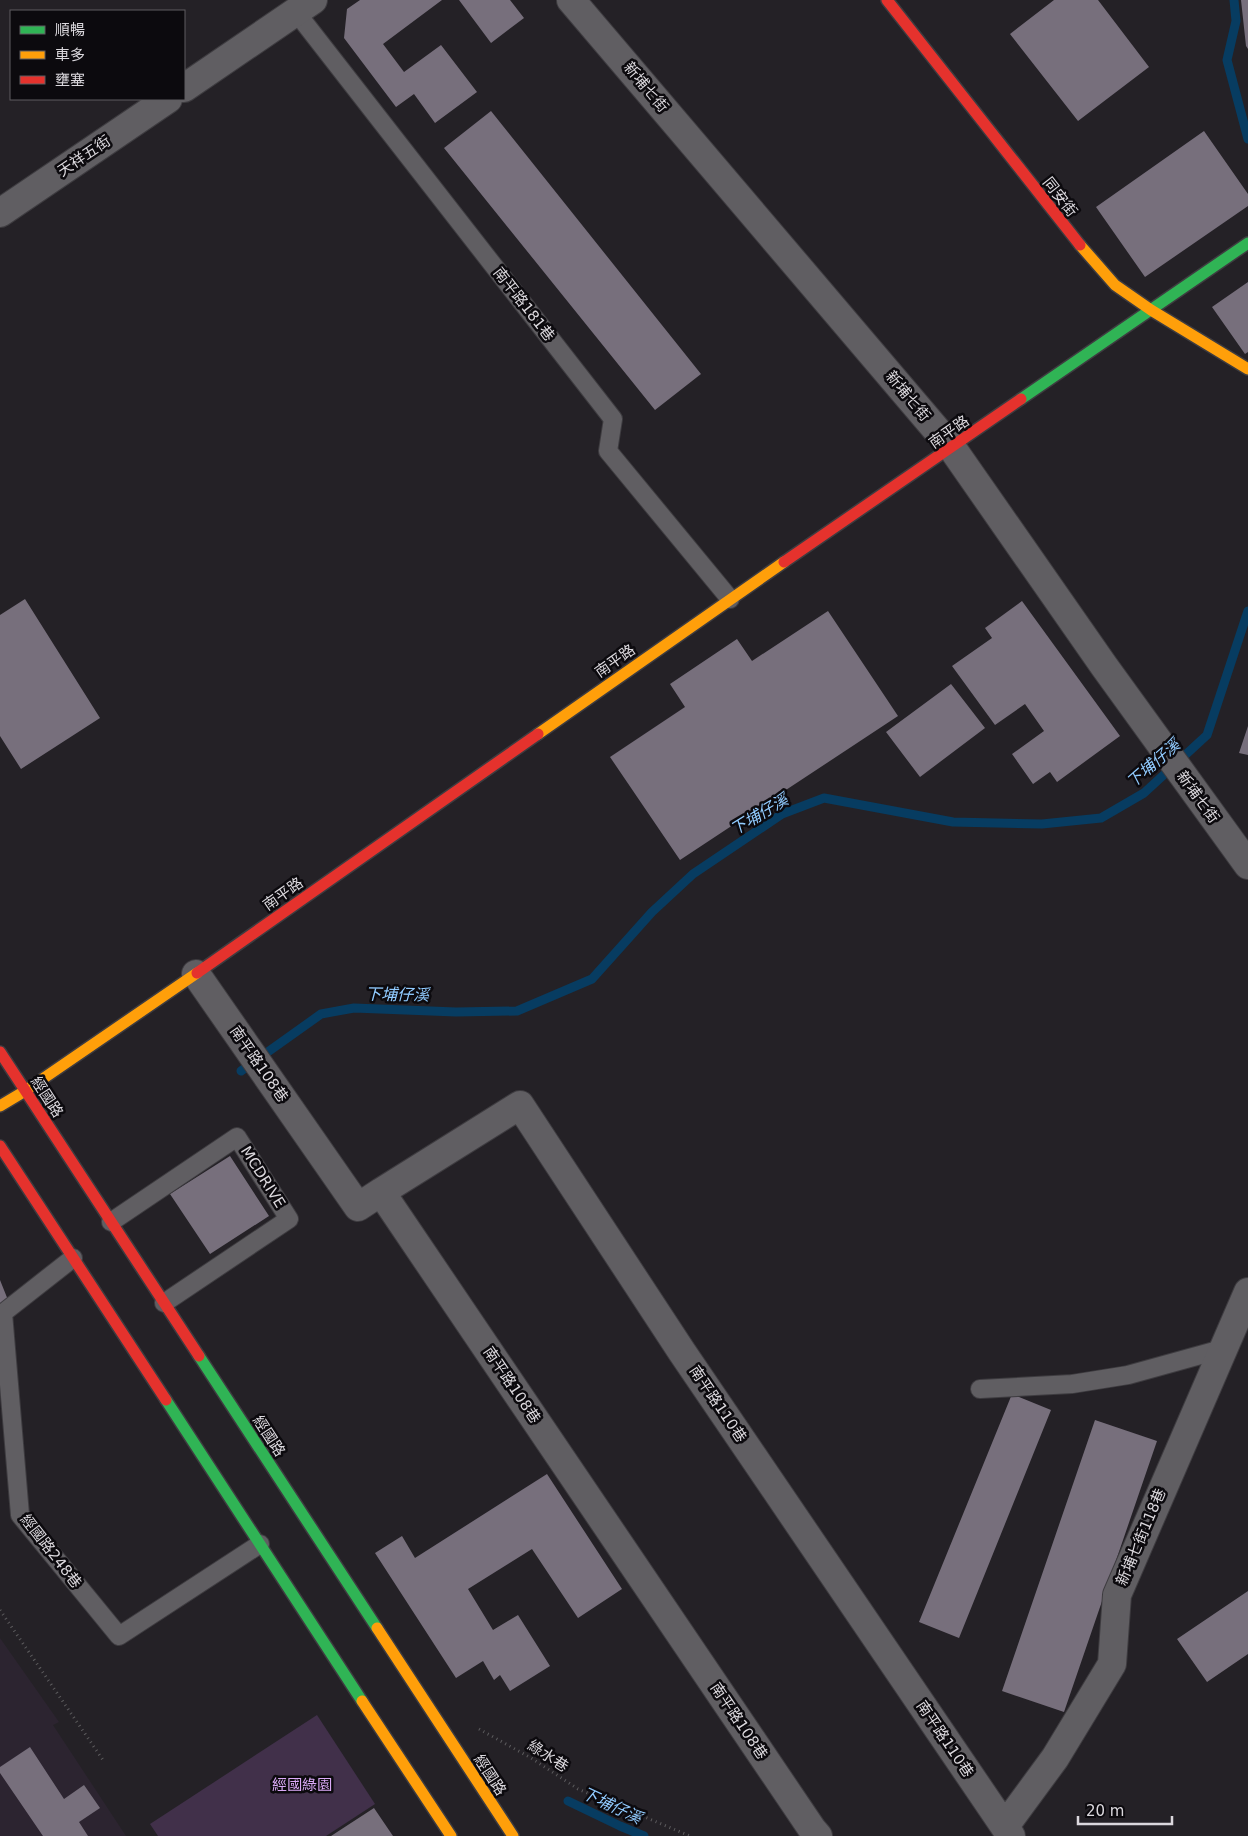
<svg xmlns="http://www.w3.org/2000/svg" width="1248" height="1836" viewBox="0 0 1248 1836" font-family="'DejaVu Sans','Noto Sans TC',sans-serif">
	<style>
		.built { fill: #2c2430 }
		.green { fill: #41304a }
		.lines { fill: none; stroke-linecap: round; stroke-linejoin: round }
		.stream { stroke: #073c61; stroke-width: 9 }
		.building { fill: #776f7c }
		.lane-casing { stroke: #3e3c40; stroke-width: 20 }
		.street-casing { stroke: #3e3c40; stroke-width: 30 }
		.fast-casing { stroke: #3e3c40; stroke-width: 14 }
		.slow-casing { stroke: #3e3c40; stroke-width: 14 }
		.jam-casing { stroke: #3e3c40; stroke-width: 14 }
		.path { stroke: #5d5c5e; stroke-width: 3; stroke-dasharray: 1 4; stroke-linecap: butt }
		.lane { stroke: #605e62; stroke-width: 18 }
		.street { stroke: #605e62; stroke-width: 28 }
		.fast { stroke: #30b455; stroke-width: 11 }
		.slow { stroke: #ff9f0a; stroke-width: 11 }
		.jam { stroke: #e5322d; stroke-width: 11 }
		.labels { text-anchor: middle; stroke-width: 5; stroke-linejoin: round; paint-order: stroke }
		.street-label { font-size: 15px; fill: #dbd8dd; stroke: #0c0a0e }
		.park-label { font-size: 15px; fill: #dbaaf7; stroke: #0c0a0e }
		.water-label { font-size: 16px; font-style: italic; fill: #91cbff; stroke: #0c0a0e }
	</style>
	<rect width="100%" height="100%" fill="#242126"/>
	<path class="built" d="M0,1638L59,1722L53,1725L126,1836H0Z"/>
	<path class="green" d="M317,1715L375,1804L326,1836H158L150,1824Z"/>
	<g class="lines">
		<path class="stream" d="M1234,0L1236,21L1227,60L1248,139
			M241,1071L321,1014L354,1008L456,1012L517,1011L592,979L652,912L693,874L782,814L824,798L953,822L1042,824L1101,818L1144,793L1207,735L1248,611
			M568,1801L620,1826L644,1836"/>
	</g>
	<path class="building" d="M360,0H442L383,44L404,72L441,45L477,92L435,123L414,94L396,107L344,38L347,9Z
		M459,0H510L524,18L491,43Z
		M1054,0H1098L1149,67L1078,121L1010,34Z
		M1241,0H1248V49L1246,46Z
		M491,111L701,374L655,410L444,148Z
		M1204,131L1248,194V206L1145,277L1096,207Z
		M1248,282V352L1245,354L1212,307Z
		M25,599L100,718L21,769L0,736V615Z
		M1022,601L1120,736L1057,782L1050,772L1033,784L1012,754L1044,731L1025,704L995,725L952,666L992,638L985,628Z
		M828,611L898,716L680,860L610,757L685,707L670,684L737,639L752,661Z
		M951,684L985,728L920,777L886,732Z
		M1248,726V755L1239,753Z
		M230,1156L269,1216L210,1254L170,1194Z
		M0,1280L8,1300L0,1305Z
		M1012,1394L1051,1410L959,1638L919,1622Z
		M1095,1420L1157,1441L1064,1712L1002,1691Z
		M547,1474L622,1589L578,1618L532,1549L468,1589L493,1630L518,1615L550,1666L510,1691L500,1675L494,1680L483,1661L456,1678L375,1553L402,1536L415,1558Z
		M1248,1591V1654L1207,1682L1177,1639Z
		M30,1747L64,1799L84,1785L100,1808L79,1822L88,1836H43L0,1773V1767Z
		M374,1808L393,1836H331Z"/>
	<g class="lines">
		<defs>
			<path id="lane" d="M296,12L613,419L608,451L730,599
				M111,1222L237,1137L289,1219L164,1303
				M73,1258L3,1313L20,1515L119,1636L260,1544
				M980,1389L1072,1384L1128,1375L1222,1349"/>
			<path id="street" d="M571,0L952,448L1104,666L1248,865
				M184,88L313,0
				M0,213L168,99
				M196,974L358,1207L381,1192L812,1829L818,1836
				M381,1192L520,1105L682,1352L1011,1836
				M1005,1826L1055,1758L1112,1664L1117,1595L1248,1292"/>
			<path id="fast" d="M1021,399L1248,243
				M199,1356L377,1628
				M166,1400L362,1701"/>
			<path id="slow" d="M1080,245L1115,285L1151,310L1248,369
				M538,734L784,562
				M0,1106L25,1091L197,973
				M377,1628L513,1836
				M362,1701L451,1836"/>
			<path id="jam" d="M887,0L1080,245
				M784,562L1021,399
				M197,973L538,734
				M0,1052L199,1356
				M0,1146L166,1400"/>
		</defs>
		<use href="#lane" class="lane-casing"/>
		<use href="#street" class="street-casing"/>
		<use href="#fast" class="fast-casing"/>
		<use href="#slow" class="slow-casing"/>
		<use href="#jam" class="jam-casing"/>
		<path class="path" d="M0,1610L103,1760
			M479,1729L531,1758L578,1789L690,1836"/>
		<use href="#lane" class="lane"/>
		<use href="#street" class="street"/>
		<use href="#fast" class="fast"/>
		<use href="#slow" class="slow"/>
		<use href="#jam" class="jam"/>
	</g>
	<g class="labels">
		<g class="street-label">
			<text transform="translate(646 87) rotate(50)" y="5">新埔七街</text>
			<text transform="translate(84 156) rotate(-34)" y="5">天祥五街</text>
			<text transform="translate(1060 197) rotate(52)" y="5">同安街</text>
			<text transform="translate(524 304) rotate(52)" y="5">南平路181巷</text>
			<text transform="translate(908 396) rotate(50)" y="5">新埔七街</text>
			<text transform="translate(949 432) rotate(-35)" y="5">南平路</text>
			<text transform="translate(615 661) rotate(-35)" y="5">南平路</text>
			<text transform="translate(1198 797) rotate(54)" y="5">新埔七街</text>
			<text transform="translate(283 894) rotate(-35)" y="5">南平路</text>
			<text transform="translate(259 1064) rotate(55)" y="5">南平路108巷</text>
			<text transform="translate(47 1097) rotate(57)" y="5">經國路</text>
			<text transform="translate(263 1177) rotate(58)" y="5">MCDRIVE</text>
			<text transform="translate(512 1385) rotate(56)" y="5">南平路108巷</text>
			<text transform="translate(718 1404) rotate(56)" y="5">南平路110巷</text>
			<text transform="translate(269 1436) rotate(57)" y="5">經國路</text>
			<text transform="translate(1141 1537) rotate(-67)" y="5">新埔七街118巷</text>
			<text transform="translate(51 1551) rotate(52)" y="5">經國路248巷</text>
			<text transform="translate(739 1721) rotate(56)" y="5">南平路108巷</text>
			<text transform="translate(945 1739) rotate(56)" y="5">南平路110巷</text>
			<text transform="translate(548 1756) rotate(33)" y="5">綠水巷</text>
			<text transform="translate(490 1775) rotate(57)" y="5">經國路</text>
		</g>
		<g class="park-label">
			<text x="302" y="1790">經國綠園</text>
		</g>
		<g class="water-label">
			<text transform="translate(1153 763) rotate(-41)" y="6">下埔仔溪</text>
			<text transform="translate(759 814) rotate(-31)" y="6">下埔仔溪</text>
			<text transform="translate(397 994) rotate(1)" y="6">下埔仔溪</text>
			<text transform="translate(612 1805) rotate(25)" y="6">下埔仔溪</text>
		</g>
	</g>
	<rect x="10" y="10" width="175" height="90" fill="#0c0a0e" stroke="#5f5c61"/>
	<rect x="20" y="26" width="25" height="8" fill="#30b455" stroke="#5f5c61"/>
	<text x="55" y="35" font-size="15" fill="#dbd8dd">順暢</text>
	<rect x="20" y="51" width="25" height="8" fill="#ff9f0a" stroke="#5f5c61"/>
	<text x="55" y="60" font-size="15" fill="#dbd8dd">車多</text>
	<rect x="20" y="76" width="25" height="8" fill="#e5322d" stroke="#5f5c61"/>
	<text x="55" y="85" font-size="15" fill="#dbd8dd">壅塞</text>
	<path d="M1078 1816v8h94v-8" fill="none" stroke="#dbd8dd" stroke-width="2.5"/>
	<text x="1086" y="1816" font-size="15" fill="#dbd8dd" stroke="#0c0a0e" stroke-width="4" paint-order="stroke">20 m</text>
</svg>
